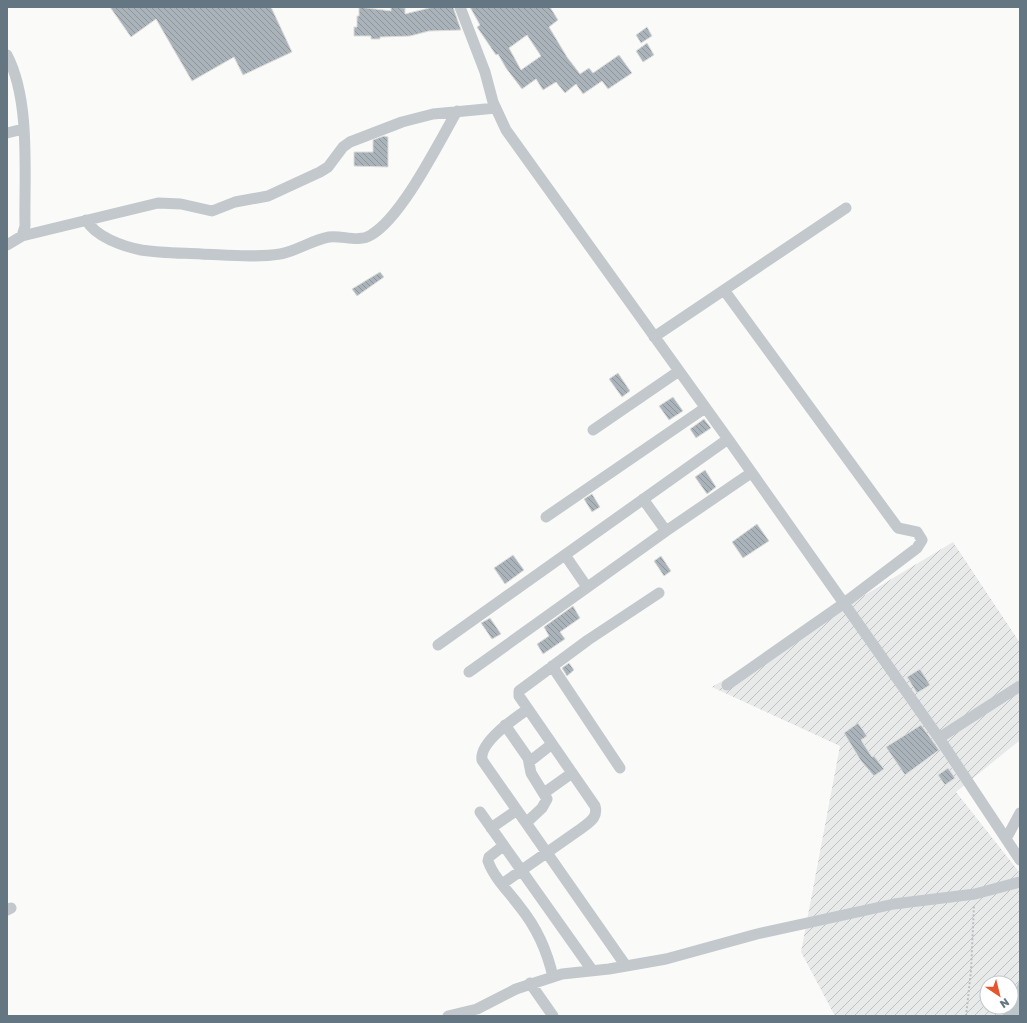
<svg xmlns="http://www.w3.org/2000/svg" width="1027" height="1023" viewBox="0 0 1027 1023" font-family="'Golos Text',sans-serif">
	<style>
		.industrial { fill: url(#industrial-furrows); fill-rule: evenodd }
		.water { fill: #bbc7cb }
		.building { fill: url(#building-back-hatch); stroke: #dcdcda; fill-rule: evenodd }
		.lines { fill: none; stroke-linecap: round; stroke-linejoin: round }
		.path { stroke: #bbbfc2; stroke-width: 2; stroke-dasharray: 2 2; stroke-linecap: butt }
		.minor { stroke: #c3c8cc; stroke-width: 11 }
	</style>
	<defs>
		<pattern id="industrial-furrows" width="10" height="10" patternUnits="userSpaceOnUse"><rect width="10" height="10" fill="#e8e9e9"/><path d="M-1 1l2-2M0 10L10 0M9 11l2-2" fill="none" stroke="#c0c1c2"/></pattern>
		<pattern id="building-back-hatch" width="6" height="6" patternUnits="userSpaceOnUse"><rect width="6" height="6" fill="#aab3b9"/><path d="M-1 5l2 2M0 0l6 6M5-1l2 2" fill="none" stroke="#8e969c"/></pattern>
	</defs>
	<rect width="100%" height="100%" fill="#fafaf8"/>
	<path class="industrial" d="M953,542L1020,643V740L956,792L1020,873V1016H835L801,952L840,746L712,687ZM987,983H1011V1007H987Z"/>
	<path class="water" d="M1020,979V1016H1002L1007,1007H1011V999Z"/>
	<path class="building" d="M110,7H271L292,52L243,75L234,57L192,81L156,19L131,37Z
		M359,7L391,11V7L405,8V14L433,7H453L461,30L429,31L410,36L380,37V39H371V36H354V27H357V16H359Z
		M470,7H550L558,20L549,27L567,57L580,74L589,68L593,73L619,55L632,73L608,89L602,81L583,94L576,84L565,93L556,82L543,90L536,79L522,89L506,68L498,54L496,55L477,27L480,25ZM527,35L541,56L521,70L509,48Z
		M647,27L652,36L641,43L636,35Z
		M647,43L654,55L643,62L636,51Z
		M384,136L388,137V167L354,166V152H373V140Z
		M380,272L384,277L357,296L352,289Z
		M618,373L630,391L622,397L609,379Z
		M673,397L683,411L669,420L659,406Z
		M704,419L711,428L696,438L690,429Z
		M705,470L716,487L707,494L695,477Z
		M592,494L600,507L592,512L584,499Z
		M757,524L769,541L743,558L732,542Z
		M513,555L524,570L505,584L494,568Z
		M661,556L671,571L664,576L654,561Z
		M573,606L580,618L560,632L565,639L543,654L537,644L549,636L544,627Z
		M490,618L501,634L492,639L481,623Z
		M569,663L574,670L567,676L562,668Z
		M920,669L930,685L917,693L907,677Z
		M858,723L867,736L861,740L872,757L874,756L884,769L874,776L861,761L844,733Z
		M921,725L939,750L905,775L886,747Z
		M948,768L955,778L945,785L938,775Z"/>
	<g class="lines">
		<path class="path" d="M966,1016L971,971L974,905"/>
		<path class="minor" d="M460,7L485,72L493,102L506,130L728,439L939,738L1020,860
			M7,55C31,101 24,174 25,226L22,236L7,245
			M7,133L23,129
			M86,220C96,237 122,246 141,250C160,253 181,253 201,254C227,255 255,258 280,254C297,251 312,240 329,237C342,235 359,243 371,235C402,217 438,144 457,111
			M22,236L158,203L181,204L212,211L235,202L268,196L320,172L328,167L343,147L350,142L402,122L433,114L496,108
			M724,290L895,524L898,528L917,532L922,540L917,548L843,604L727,685
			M654,337L846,208
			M593,430L679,371
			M643,499L666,531
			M546,517L705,408
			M565,555L587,587
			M438,645L728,439
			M552,666L620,768
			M469,672L666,531L751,473
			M528,709C515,718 479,742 482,760L626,966
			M505,725L528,758L531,773L547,799L542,808L526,823
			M939,738L1020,686
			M529,762L552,744
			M544,793L572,773
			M480,812L592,970
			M491,828L517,810
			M1006,839L1020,813
			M503,846L489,857L488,861C494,878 509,892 520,907C537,928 547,950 553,977
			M502,884L582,828C591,821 598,817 595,806L519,696V691L588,640L659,593
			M7,910L11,908
			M530,983L553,1016
			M448,1016L477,1009L516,989L562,974L609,969L666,959L757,934L894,904L975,894L1020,882"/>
	</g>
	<rect width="1027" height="1023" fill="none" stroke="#657683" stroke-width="16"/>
	<g transform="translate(999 995) rotate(145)"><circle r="19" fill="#ffffff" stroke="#c1c8cd"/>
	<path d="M0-3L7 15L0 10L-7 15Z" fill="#e4572e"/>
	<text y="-6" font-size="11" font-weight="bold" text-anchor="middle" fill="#657683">N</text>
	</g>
</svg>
